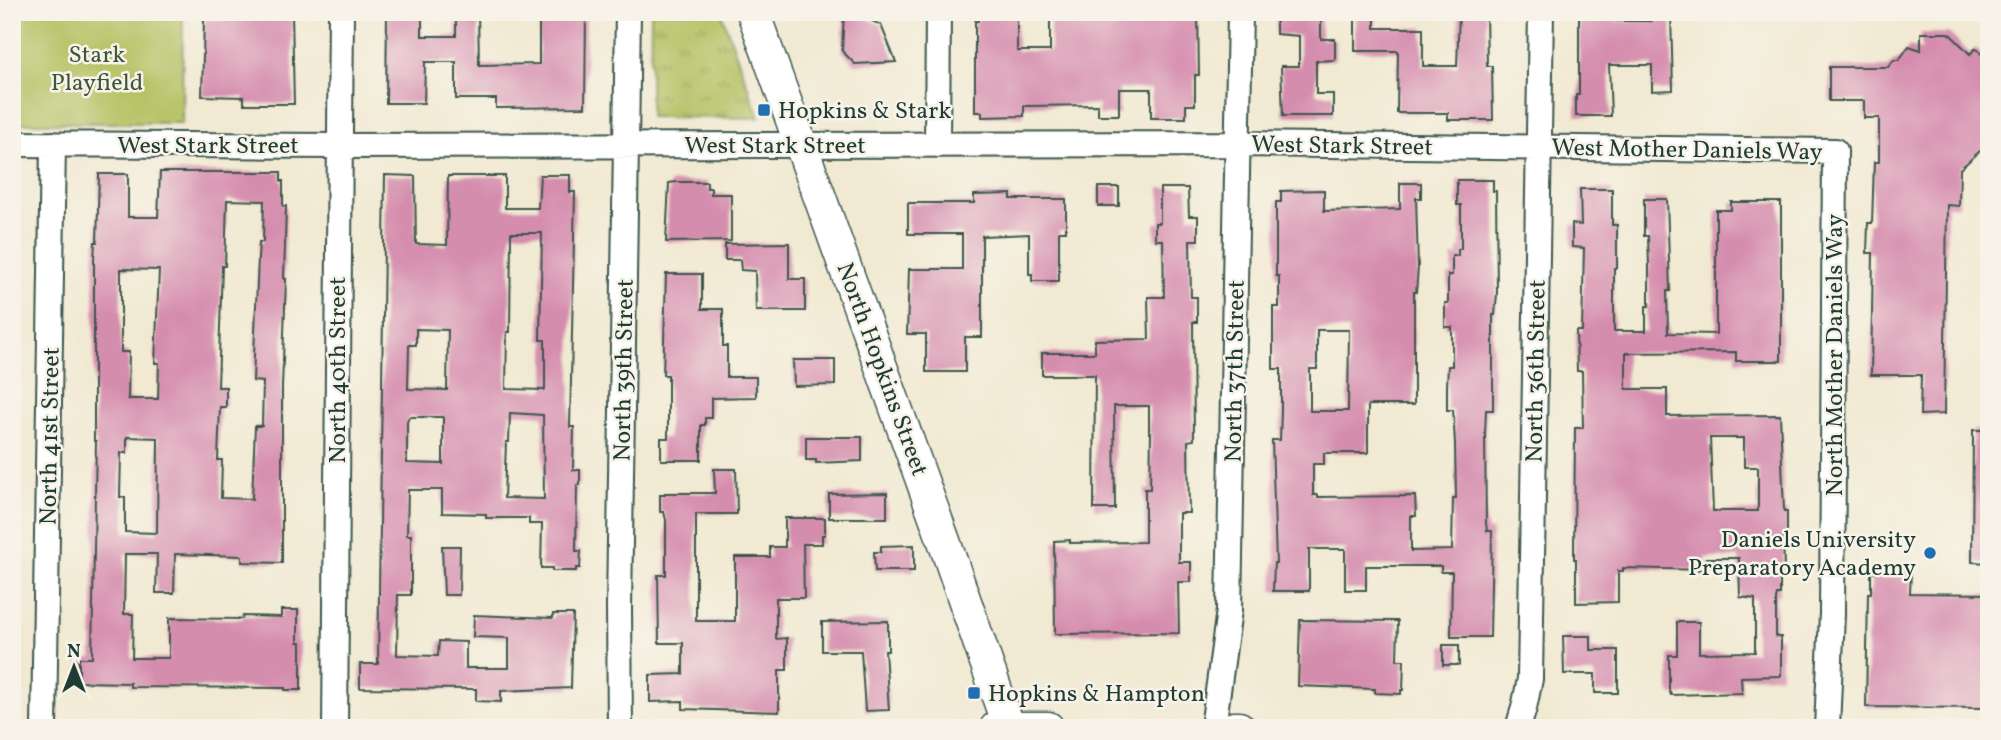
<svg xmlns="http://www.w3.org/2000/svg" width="2001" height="740" viewBox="0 0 2001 740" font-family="Vollkorn,serif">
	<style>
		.grass { fill: url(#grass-tufts); stroke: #6a7f4c; stroke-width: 2 }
		.park { fill: #b5c163; stroke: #6a7f4c; stroke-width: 2 }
		.building { fill: #d58dae; fill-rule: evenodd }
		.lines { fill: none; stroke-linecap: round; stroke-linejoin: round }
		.minor-casing { stroke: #3e574c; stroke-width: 28 }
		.major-casing { stroke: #3e574c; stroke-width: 35 }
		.minor { stroke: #fff; stroke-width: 24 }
		.major { stroke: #fff; stroke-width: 32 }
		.poi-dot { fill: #1f6fb2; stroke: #f7f3e8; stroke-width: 2.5 }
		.labels { text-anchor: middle; stroke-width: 5; stroke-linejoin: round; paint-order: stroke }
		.park-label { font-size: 24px; fill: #3d573d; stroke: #f7f3e8 }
		.poi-label { font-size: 24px; fill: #1f3d34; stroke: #f7f3e8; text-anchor: start }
		.street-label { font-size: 24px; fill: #1f3d34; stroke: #f7f3e8 }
	</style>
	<defs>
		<pattern id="grass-tufts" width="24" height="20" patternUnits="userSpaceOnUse" patternTransform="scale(1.75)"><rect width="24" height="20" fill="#b5c163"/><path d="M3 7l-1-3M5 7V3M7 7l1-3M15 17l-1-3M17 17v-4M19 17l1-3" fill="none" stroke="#939e52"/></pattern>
	</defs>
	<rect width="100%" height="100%" fill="#f7f3e8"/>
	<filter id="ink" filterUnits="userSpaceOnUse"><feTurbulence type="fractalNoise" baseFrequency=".0143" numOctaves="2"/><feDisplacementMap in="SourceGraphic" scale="14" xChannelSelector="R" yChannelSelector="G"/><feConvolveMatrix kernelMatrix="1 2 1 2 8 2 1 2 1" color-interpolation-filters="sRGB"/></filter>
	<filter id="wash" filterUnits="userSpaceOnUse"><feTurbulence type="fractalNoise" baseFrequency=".00686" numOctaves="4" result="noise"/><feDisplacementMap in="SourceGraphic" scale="28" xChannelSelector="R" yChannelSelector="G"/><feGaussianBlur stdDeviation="1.57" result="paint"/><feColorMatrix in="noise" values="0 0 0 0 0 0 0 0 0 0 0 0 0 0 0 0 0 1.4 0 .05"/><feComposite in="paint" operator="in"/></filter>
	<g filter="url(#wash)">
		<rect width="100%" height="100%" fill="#f1e9d2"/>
		<path class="grass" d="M651,12H721L759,118L650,117Z"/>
		<path class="park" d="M12,12H183L182,123H12Z"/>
		<g id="blocks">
			<path class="building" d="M253,12H292L294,104H244V97L202,96L204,19H253Z
				M387,12H422V36H456V12H478L479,65L539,64V12H586L585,107L496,108V99H456V62H425L424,103H386Z
				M844,12H852L881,25L896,62L855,64L842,51Z
				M978,12H1017V51H1050V12H1074V15L1198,12L1199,75H1195V105H1186V118H1151V89H1119V115H1098V105L1024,106V116L982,117V112H975V21H978Z
				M1276,12H1321V39H1335V60L1316,61V94H1333V116H1283L1281,66H1299V36L1276,34Z
				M1355,12H1375V28H1423V66H1457L1459,12H1486L1487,66H1492L1493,120H1448V113H1397L1398,51H1355Z
				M1616,12V21H1651V14H1671L1673,90L1652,91V65H1609L1611,116H1576V95H1579V13Z
				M1921,33H1949L1970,54L1976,48L1989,62V143L1960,169L1959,206L1947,205L1944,414L1920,415L1921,375H1871L1873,253H1867L1868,223H1872L1874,162H1879V118H1864V101H1829V67H1888L1894,60H1899L1909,46L1921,50Z
				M160,172H281V181H283V206H286L284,279H286L282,388V563L242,562V556L175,554L174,593H156L157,554H125L124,614H133L132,658H169V618L242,619L243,616L281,617V610H298V642H301V690H285V688L130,687V683L79,682V658H92L96,441H94V260L95,242H97L99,174H128V217H158ZM227,200L264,201L263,242H259L258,258L253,381L263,382L262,426H255L252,499L221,498L222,460H218L220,407H226V387H218L222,266H225ZM121,269L159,270L155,363H159L158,399H128L129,352H121ZM127,437L158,438L157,533L125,532V497H120L121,453H127Z
				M385,175L415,176L416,244L447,245L448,176H505V208H538L540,175H570V192H575L570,427H574L573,470H580V485H577L576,551H581L580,568H576V571H552V568H541L542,524H529V518H486V514L442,513V490H408L407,535H411V595H398L397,655L438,656L439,641L466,642V668H509V638L473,637L474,615L553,618V614H573L571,688L501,691V702L476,701V689L360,688V664H378ZM511,233H542L540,340H545V390L506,389L507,332H510ZM416,329L448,330L447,390L408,389L409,345H416ZM510,413L543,415L544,499L504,498L506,442H509ZM409,417H443V464L407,463V422Z
				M1457,180H1493V191H1496L1497,294L1495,315H1493V410H1486L1485,434L1486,523L1487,531H1492L1490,637H1451L1452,572H1441V566H1366V590H1345V549H1309V591H1273L1274,563H1276L1272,440H1280L1281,411V369H1273V307H1279V276H1276V202H1281V191L1324,190V211L1400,209V183H1421V198H1416L1418,267L1416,292H1414V405H1368V453H1324V464H1313V495H1318V497L1415,496L1416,516H1411V551L1452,550L1453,498H1456L1455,443L1453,410H1447V386L1448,366H1452V327H1445V303H1448V275H1452V256H1458V249H1461V205H1457ZM1317,330H1349L1348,411H1310V369H1317Z
				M677,182H707V188H711V194H731V241L666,242L669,183Z
				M1098,187H1119V206H1098Z
				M1160,188H1188L1189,216H1198V240H1190L1191,297H1197V322H1193L1194,440L1188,441L1189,513H1179V562H1191V582H1178L1179,633L1055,634L1054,541L1070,540V543L1145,542V489H1150L1151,433H1149V406H1114L1115,509H1094L1095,375H1042V353H1095V340L1149,339L1148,297H1164L1163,240H1155V223H1160Z
				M1580,189H1612V225H1617V268H1614V331H1646V306H1649V265L1648,236H1644V199H1667L1670,291H1667L1668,333L1716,334V210H1731V202H1781V361H1736V352L1626,353V389H1667V416L1780,415L1784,511H1787V533H1783L1784,570H1780V595H1777L1776,599V637H1781V676L1741,677L1742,693L1671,695L1669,690V655H1677V622H1699V653L1755,652V599L1740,597L1739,558H1706V570L1623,568V571H1618V602L1576,603V559H1574L1575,428H1583L1582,371H1577L1576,331H1582L1584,248L1572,247V224L1581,225ZM1710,438H1744V467H1758V511H1713Z
				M1011,194V199H1066V231H1059V281H1032V274H1029V234L982,236V337H965V372H926V334H907L909,269H962V234H908V203H974V195Z
				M789,243V279H805V311H756L755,271L741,270L740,260H725V244Z
				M666,274H702V309H723V346H727V377H756V397L711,398V418H705V425H701V460H661V438H668V375H663Z
				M793,360H835V385L794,386Z
				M1973,430H1989V563L1972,562Z
				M806,437H862V461L816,463V460H806Z
				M714,469H736L737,514H696V621H735V557H770V547H785V518H825V535H822V544H803L804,598H776V639L787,638V670H779V712L683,709V701L650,702V675L683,674V643H659L658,575H666V520L664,512H660V495H665V493H715Z
				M887,493V518H829V494Z
				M914,545V571H875L874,552H881V546Z
				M442,546H460L459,595H444Z
				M1871,572H1911L1910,593L1989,594V708L1866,707L1868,593H1871Z
				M1300,620L1398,621L1397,660H1404L1403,690H1401V694L1375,693V689L1298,686Z
				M888,621V651H885L889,710L865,711L861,651H822V622Z
				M1563,636H1591V650H1618V693H1595V674H1564Z
				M1443,645H1459V665H1443Z"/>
		</g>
	</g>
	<g filter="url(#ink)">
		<use href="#blocks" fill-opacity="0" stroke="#3e574c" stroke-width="2"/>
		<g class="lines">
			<defs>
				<path id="minor" d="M12,144L339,146L1238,144L1835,151L1832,614L1827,728
					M937,145L938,12
					M44,728L53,144
					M335,728L341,12
					M620,728L619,608L628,12
					M1213,728L1229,610L1240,12
					M1518,728L1524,708L1530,679L1541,12"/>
				<path id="major" d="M753,12L945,544L1009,728
					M996,728H1048
					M1234,728H1239"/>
			</defs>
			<use href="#minor" class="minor-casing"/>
			<use href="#major" class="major-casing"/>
			<use href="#minor" class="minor"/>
			<use href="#major" class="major"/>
		</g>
	</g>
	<g class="poi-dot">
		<rect x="757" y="103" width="14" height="14" rx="3.5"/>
		<circle cx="1930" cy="553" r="7"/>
		<rect x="967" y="686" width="14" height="14" rx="3.5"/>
	</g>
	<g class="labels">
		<g class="park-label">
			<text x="97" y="62">Stark<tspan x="97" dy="28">Playfield</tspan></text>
		</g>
		<g class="poi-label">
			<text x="778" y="118">Hopkins &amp; Stark</text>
			<text x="1916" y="547" text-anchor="end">Daniels University<tspan x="1916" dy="28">Preparatory Academy</tspan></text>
			<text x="988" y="701">Hopkins &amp; Hampton</text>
		</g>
		<g class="street-label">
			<text x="208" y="153">West Stark Street</text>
			<text x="775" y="153">West Stark Street</text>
			<text transform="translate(1342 145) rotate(1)" y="8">West Stark Street</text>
			<text transform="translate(1687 149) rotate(1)" y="8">West Mother Daniels Way</text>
			<text transform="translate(1834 355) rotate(-90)" y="8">North Mother Daniels Way</text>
			<text transform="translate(883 369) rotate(70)" y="8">North Hopkins Street</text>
			<text transform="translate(337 370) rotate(-90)" y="8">North 40th Street</text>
			<text transform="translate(623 370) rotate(-89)" y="8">North 39th Street</text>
			<text transform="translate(1234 371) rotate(-89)" y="8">North 37th Street</text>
			<text transform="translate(1535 371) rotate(-89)" y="8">North 36th Street</text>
			<text transform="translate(49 436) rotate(-89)" y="8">North 41st Street</text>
		</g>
	</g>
	<rect width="2001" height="740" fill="none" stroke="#f7f3e8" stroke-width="42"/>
	<g transform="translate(74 667)" stroke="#f7f3e8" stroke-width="5" paint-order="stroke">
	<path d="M0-5L12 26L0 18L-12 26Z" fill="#1f3d34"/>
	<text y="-10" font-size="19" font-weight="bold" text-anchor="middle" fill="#1f3d34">N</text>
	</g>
</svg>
